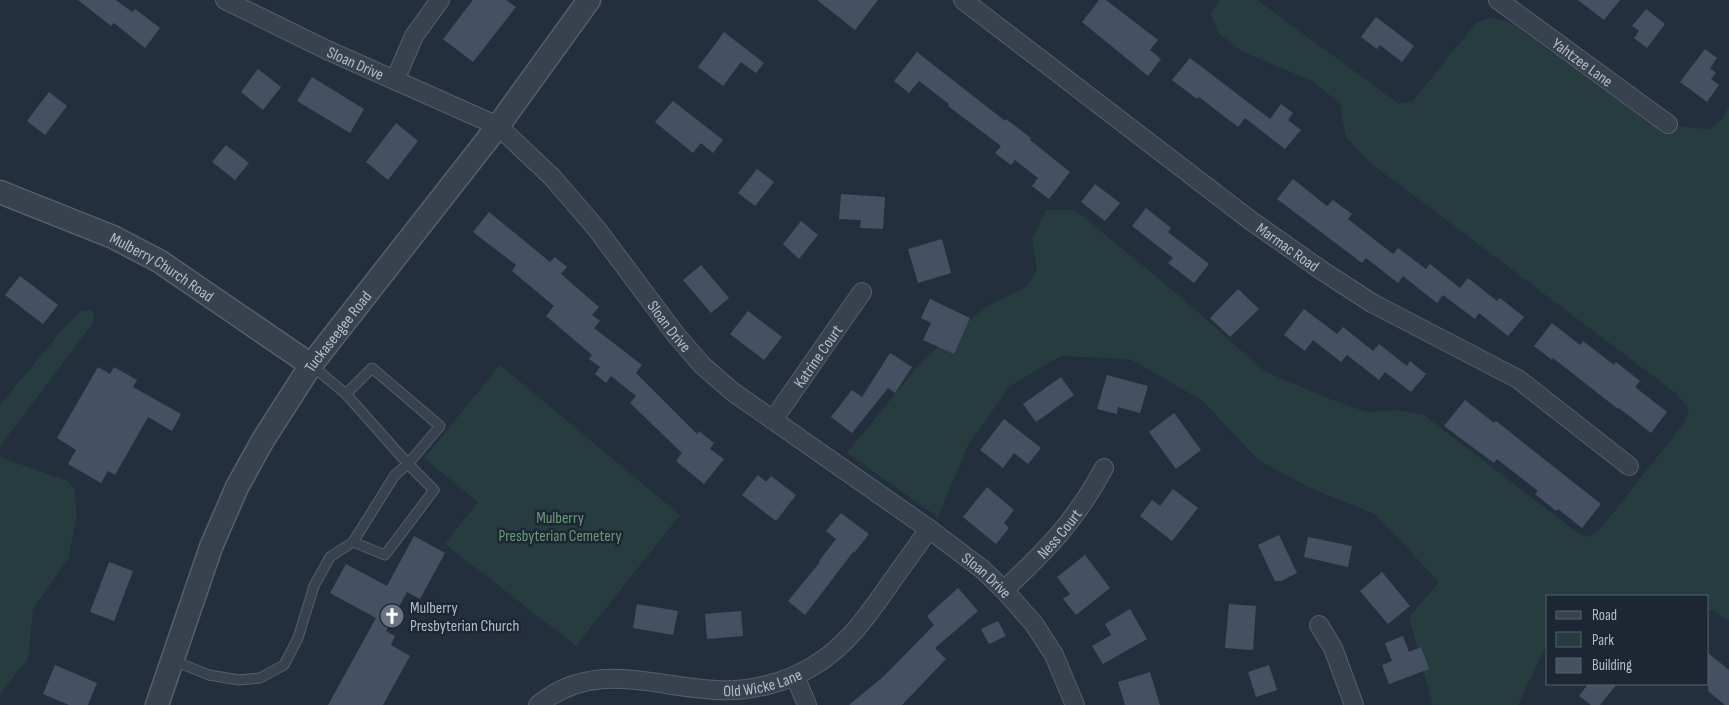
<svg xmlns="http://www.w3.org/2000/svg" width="1729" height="705" viewBox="0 0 1729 705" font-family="'Sofia Sans Condensed',sans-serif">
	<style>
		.green { fill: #263c3f }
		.building { fill: #455162 }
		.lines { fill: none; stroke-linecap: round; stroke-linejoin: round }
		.service-casing { stroke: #565f6c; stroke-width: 11 }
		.minor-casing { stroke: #565f6c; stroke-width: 20 }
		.tertiary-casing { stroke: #565f6c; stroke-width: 25 }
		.service { stroke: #38414e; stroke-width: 9 }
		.minor { stroke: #38414e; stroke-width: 18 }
		.tertiary { stroke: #38414e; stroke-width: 22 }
		.labels { text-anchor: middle; stroke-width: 5; stroke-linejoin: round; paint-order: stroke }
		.street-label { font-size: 16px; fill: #b4bcc9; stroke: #1d2633 }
		.park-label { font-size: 16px; fill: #6b9a76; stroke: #1d2633 }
		.poi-label { font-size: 16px; fill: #b4bcc9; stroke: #1d2633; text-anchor: start }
	</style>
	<rect width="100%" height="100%" fill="#242f3e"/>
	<path class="green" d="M1220,0H1257L1399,104L1412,102L1477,22L1490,18L1508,21L1653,125L1709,129L1723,118L1729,106V621L1714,611L1708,610V596H1548V641L1518,705H1433L1409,617L1439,582L1375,514L1310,488L1258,460L1203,401L1130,359L1061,356L1010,386L968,445L938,517L847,453L922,361L984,308L1027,286L1037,270L1032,239L1046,210H1075L1182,298L1264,371L1327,398L1367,412L1397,410L1424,415L1574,530L1586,537L1598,532L1684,423L1689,409L1677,394L1369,162L1346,137L1342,119L1341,105L1313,81L1243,52L1218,33L1211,13Z
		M93,310L94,320L86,332L0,446V405L67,324L81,311Z
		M500,365L680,515L576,646L445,544L478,502L424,458Z
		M0,457L68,481L74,488L77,516L68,559L33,609L28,660L15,674L0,695Z"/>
	<path class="building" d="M78,0H116L132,12L135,9L160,28L145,48L114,23L111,26Z
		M473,0H506L516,7L473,62L443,39Z
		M817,0H878L855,30Z
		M1099,0H1106L1158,40L1150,50L1161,59L1148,76L1082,22Z
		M1578,0H1620L1604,20Z
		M1646,9L1665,24L1647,48L1634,38L1639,31L1632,26Z
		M1376,17L1414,46L1402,62L1380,45L1377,49L1361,37Z
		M724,32L764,63L756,73L741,62L723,86L698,67Z
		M1705,49L1717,58L1710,68L1716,73L1711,79L1719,85L1707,102L1680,82Z
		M917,52L1005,121L1006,119L1031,138L1030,140L1070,172L1049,199L1032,186L1038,178L1015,160L1011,165L995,153L1001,146L948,106L949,104L919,81L909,93L894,81Z
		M1190,58L1270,119L1281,104L1293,113L1288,120L1301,130L1285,149L1245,118L1238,127L1199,97L1197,99L1172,80Z
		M258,69L281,87L263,110L241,92Z
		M312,77L364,109L350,133L297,101Z
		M49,92L67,106L45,135L27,121Z
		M673,101L723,140L713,153L701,143L693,153L655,122Z
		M396,123L418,141L388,180L366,162Z
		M226,145L249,163L235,180L212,162Z
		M757,169L774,182L755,206L738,193Z
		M1293,179L1327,206L1333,200L1352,214L1348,219L1393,254L1398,248L1426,269L1430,264L1460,288L1468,278L1497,301L1500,298L1524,317L1508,336L1479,313L1475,319L1443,295L1437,303L1403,276L1398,283L1366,258L1362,263L1277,199Z
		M1095,184L1120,203L1105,221L1081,202Z
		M841,194L885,197L883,229L860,228L861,220L839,219Z
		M1146,208L1171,228L1168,232L1209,264L1194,283L1168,263L1173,258L1132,226Z
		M489,212L550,262L555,257L567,267L561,274L599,307L592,315L600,321L594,328L642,365L636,373L697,434L699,431L714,443L710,449L724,459L704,484L676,461L682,453L630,403L636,396L611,376L606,383L595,374L600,367L589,359L592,355L546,316L554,306L512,271L516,265L473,232Z
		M801,221L818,235L799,259L783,244Z
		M942,239L951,273L918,283L908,249Z
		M701,265L729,298L711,313L683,280Z
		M20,276L58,305L43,324L5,295Z
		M1238,289L1259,309L1230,337L1210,318Z
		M930,299L970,318L954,354L923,340L931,323L921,318Z
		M1304,309L1337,334L1343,327L1373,351L1379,344L1407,366L1410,361L1426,374L1411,392L1385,372L1379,380L1347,355L1341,362L1313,340L1305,351L1284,335Z
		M748,311L782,337L764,360L730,334Z
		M1552,323L1580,345L1583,341L1614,365L1616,362L1640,381L1635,387L1667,412L1651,433L1619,408L1618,409L1553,358L1552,360L1534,346Z
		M890,353L912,367L895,393L888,388L852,433L831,417L852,390L862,397Z
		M98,367L110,374L114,367L137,380L133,387L181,414L172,431L148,417L115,475L108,471L101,483L68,464L76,450L57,438Z
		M1107,375L1148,386L1140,413L1118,407L1117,414L1097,409Z
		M1061,377L1074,395L1036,422L1023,404Z
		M1465,400L1494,423L1496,421L1601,504L1582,528L1558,509L1556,511L1535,494L1538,491L1497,459L1494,463L1444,426Z
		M1174,413L1201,450L1176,469L1149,432Z
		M1004,419L1041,448L1028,464L1014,453L1003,468L980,450Z
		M758,475L766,482L771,476L796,495L776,521L742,495Z
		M987,487L1014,510L1004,523L1009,528L996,544L963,517Z
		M1173,489L1198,508L1172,541L1140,516L1152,500L1160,506Z
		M841,513L869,534L854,553L853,552L805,615L788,601L820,562L819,561L836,539L826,531Z
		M1279,535L1297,573L1281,581H1275L1258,545Z
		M414,536L445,553L420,599L407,592L386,631L395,636L391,645L410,656L383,705H328L376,618L330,593L346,564L387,586Z
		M1308,537L1352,546L1348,567L1304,557Z
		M1085,555L1110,588L1076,615L1063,599L1070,594L1057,577Z
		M109,562L133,571L114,621L90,612Z
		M1382,572L1410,606L1388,624L1360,591Z
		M958,588L978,611L935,648L946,659L902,705H849L883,677L934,625L927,616Z
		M637,604L678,611L673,635L633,628Z
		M1229,604L1256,606L1253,650L1225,648Z
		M1130,609L1147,639L1103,664L1092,646L1111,635L1105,624Z
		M741,611L743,636L707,639L705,614Z
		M998,621L1006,636L989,644L981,629Z
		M1403,636L1409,652L1421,647L1429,669L1389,684L1382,665L1392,661L1385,643Z
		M1708,653L1729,670V705H1725L1708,691Z
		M55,665L97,683L88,705H69L43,694Z
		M1269,665L1277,690L1256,697L1248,672Z
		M1150,672L1160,705H1125L1118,682Z
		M1588,684H1617L1600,705H1591L1579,696Z"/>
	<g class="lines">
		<defs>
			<path id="service" d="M311,365L346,394L372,368L440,426L408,464L395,475L353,542
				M172,660L209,675L239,680L260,678L284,665L298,638L314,586L330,557L353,542L385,555L434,490L408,464L346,394"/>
			<g id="minor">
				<path id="s1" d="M225,0L327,50L498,126L552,177L596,228L676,335L702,365L733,392L929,529L982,569L1004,590L1034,624L1054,655L1075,705"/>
				<path id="s2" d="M963,0L1250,220L1324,272L1372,303L1518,379L1629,466"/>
				<path id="s3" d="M1498,0L1668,124"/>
				<path d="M395,80L414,36L440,0"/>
				<path id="s4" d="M773,420L862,292"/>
				<path id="s5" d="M1004,590C1047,550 1076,520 1104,468"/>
				<path d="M1319,625L1333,648L1354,705"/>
				<path d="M795,676L807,705"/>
				<path id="s6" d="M538,705C594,659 653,687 717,690C750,692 786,683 815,665C846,646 866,618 887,588C901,568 915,549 929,529"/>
			</g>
			<g id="tertiary">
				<path id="s7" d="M0,192L113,237L159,261L311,365"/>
				<path id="s8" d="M157,705L211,547L237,487L263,440L311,365L498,126L589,0"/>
			</g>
		</defs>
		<use href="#service" class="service-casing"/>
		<use href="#minor" class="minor-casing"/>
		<use href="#tertiary" class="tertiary-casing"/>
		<use href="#service" class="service"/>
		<use href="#minor" class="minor"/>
		<use href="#tertiary" class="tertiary"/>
	</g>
	<defs>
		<symbol id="church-disc" viewBox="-11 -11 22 22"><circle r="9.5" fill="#6b7280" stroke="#1d2633"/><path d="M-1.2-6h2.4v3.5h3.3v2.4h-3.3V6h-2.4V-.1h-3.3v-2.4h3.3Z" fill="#fff"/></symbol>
	</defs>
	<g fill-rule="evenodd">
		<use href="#church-disc" x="378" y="602" width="28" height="28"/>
	</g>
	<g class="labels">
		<g class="street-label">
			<text dy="6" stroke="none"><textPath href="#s1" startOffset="145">Sloan Drive</textPath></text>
			<text dy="6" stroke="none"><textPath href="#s3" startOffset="105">Yahtzee Lane</textPath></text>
			<text dy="6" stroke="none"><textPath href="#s2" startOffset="408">Marmac Road</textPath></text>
			<text dy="6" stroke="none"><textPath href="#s7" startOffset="179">Mulberry Church Road</textPath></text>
			<text dy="6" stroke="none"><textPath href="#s1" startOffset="565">Sloan Drive</textPath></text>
			<text dy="6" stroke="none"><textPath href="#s8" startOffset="418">Tuckaseegee Road</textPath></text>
			<text dy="6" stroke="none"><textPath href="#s4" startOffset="78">Katrine Court</textPath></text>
			<text dy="6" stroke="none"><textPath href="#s5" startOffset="79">Ness Court</textPath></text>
			<text dy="6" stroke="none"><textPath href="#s1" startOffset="970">Sloan Drive</textPath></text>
			<text dy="6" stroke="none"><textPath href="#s6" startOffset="232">Old Wicke Lane</textPath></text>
		</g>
		<g class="park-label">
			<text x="560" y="523">Mulberry<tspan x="560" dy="18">Presbyterian Cemetery</tspan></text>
		</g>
		<g class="poi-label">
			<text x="410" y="613">Mulberry<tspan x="410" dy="18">Presbyterian Church</tspan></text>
		</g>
	</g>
	<rect x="1546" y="595" width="162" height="90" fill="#1d2633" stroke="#59626f"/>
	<rect x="1556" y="611" width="25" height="8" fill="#38414e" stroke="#59626f"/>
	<text x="1592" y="620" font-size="15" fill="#b4bcc9">Road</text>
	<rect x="1556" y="632" width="25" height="15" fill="#263c3f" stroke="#59626f"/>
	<text x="1592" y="645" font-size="15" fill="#b4bcc9">Park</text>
	<rect x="1556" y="658" width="25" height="15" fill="#455162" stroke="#59626f"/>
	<text x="1592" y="670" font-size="15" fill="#b4bcc9">Building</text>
</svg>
